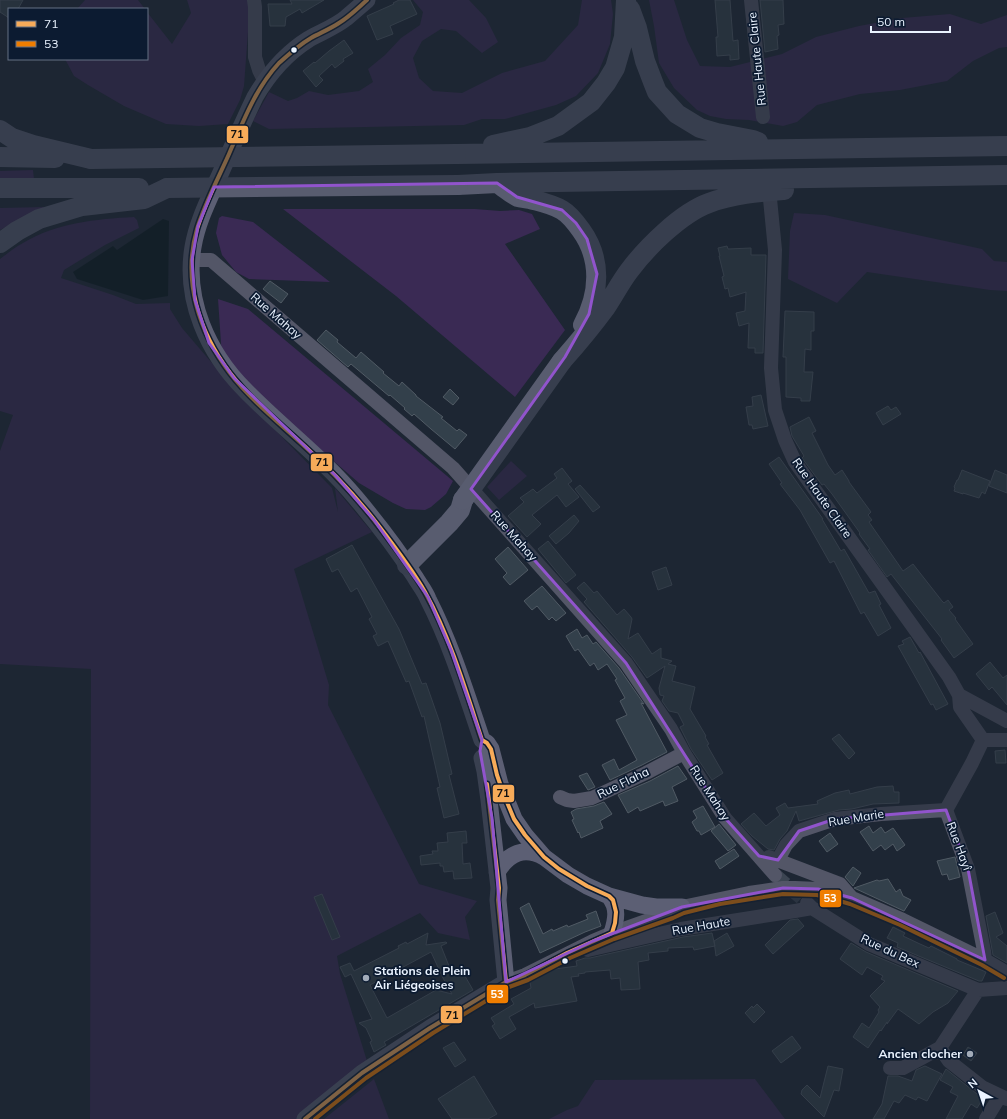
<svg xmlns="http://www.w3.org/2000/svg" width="1007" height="1119" viewBox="0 0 1007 1119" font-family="Mulish,sans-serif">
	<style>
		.green { fill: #3a2a54 }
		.water { fill: #08181c }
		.building { fill: #33404b; stroke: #505a64; fill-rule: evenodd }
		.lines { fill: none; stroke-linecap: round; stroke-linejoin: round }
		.minor-tunnel { stroke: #3c4552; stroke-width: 14; stroke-dasharray: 14 7; stroke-linecap: butt }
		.minor { stroke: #535667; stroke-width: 14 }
		.major { stroke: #5c5f74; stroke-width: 17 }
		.highway { stroke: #585c6f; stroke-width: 20 }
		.highway-bridge { stroke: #585c6f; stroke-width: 20 }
		.bus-1-casing { stroke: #0c1b31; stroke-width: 7 }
		.bus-2-casing { stroke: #0c1b31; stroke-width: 7 }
		.bus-1 { stroke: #f7ab59; stroke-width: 4 }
		.bus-2 { stroke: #ef7d00; stroke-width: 4 }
		.marked { fill: none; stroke: #9154cc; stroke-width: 3; stroke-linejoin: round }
		.bus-dot { fill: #eaf3ff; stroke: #0c1b31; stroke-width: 1.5 }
		.poi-dot { fill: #a2abb8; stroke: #0c1b31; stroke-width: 1.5 }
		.labels { text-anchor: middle; stroke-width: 3.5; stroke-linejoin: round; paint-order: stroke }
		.street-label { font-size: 12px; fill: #eaf3ff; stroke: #0c1b31 }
		.poi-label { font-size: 12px; font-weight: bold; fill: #eaf3ff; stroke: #0c1b31; text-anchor: start }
		.line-badge { stroke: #0c1b31; stroke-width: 1.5 }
		.badge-label { font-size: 11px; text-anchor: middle; font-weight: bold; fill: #fff }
		.pale-badge-label { font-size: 11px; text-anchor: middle; font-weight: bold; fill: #111 }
	</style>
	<rect width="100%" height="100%" fill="#1d2633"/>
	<path class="green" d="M85,0H138L145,9H77Z
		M187,0H249L250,5L244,86L240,100L228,124L199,126L166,124L124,106L88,85L74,76L65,59H147V12L172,44L191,13Z
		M413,0H469L486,18L498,42L482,53L456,31L441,29L422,41L413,58L419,78L433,91L462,93L502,73L545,61L578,25L582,0H611L613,14L610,44L598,73L576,96L556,105L505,119H482L464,125L269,129L253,121L269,92L288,101L297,98L309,91L328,95L359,91L373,82L368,69L385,55L401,38L420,25L423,12Z
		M649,0H674L687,40L700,66L730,67L782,54L816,37L859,26L902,18L950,14L981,24L1007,15V47L999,48L973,61L947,81L900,90L860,94L817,105L797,122L783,126L749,120L726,119L710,116L697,110L674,88L659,63L654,26Z
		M33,170L34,179H0V171Z
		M45,207L26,216L0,230V208Z
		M283,209H475L500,211L519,210L532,214L540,229L505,244L565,330L515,397L396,296Z
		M794,213L825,215L982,249L994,261L1007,262V291L990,290L867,272L837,303L788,279L790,231Z
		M222,216L253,222L330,282L249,279L236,272L222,255L216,233L219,218Z
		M134,217L137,220L139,228L105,245L64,270L61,278L113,295L136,304L170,303V309L182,328L229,383L332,488L338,512L335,488L372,532L294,569L329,685L328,705L419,884L477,901L465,917L470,940L438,933L420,913L337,956L340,974L367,1061L300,1119H90L91,669L0,664V451L13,415L0,411V259C7,254 15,247 23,243C56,223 96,219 134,217Z
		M218,299L248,309L453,481L446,494L431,507L425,510L406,509L393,503L359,483L284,418L222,358Z
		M511,461L527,476L499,500L487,487Z
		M374,1079L389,1119H324Z
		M755,1079L785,1119H549L567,1110L578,1106L595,1080Z"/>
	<path class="water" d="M163,219L169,221L168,296L143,300L77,279L73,272L113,246L117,250Z"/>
	<path class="building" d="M0,0H23L18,9H9V18L0,12Z
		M290,0H324L302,13L300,9L286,17L285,26H270L268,4H292Z
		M399,0H410L417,14L390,26L393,34L377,40L367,16L394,4L393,3Z
		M715,0H730L733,41L738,40L739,59L730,60V55L717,56L716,37H718Z
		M760,0H783L784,24L778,25L779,35L777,36L778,49L765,52Z
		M344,40L353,53L343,59L344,61L335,68L332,64L319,76L323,80L316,87L303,71L314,62L315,63L329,51Z
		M727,246L728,249L751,248V255H766L763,353H755V348H748L749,323L739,326L736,313L745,311L746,292L730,297L728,288L725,289L722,277L724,276L719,256H720L718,248Z
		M270,281L288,294L281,303L263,289Z
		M785,311L814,312V331H811V350L805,349L804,372H813L810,401H801V398L786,397V357H783Z
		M326,330L338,340L337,342L356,358L361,352L384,372L383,373L399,386L402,382L416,395V396L443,417L441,418L457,431L459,429L467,435L455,449L431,429L414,414L412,416L404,409L405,408L390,395L389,396L351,364L348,367L317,340Z
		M450,389L459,398L453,405L443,397Z
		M761,395L768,426L753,429L752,425H749L746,407L753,406L752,397Z
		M888,406L891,410L896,407L901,414L883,425L876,413Z
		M809,417L816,431L812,433L828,465L835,475L842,470L849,481V482L871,512L868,515L872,520L869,522L903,571L913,564L942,601L944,603L948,600L953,607L949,610L956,618L955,619L973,644L954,658L941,640L942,639L891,574L887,577L868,550L870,549L859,534L860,533L832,494L824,484L822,485L802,458L804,456L792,436L790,427Z
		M779,457L823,519H822L841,551L844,549L869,593L875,591L881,604L879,605L891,628L878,636L864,612L861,614L834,561L830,563L800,510L780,484L782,483L769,464Z
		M562,468L572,481L568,484L579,497L566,507L557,495L532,515L541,524L527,537L508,516L524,502L520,498L533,489L537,493L557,478L554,474Z
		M962,470L990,481L985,494L982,492L979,498L963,493V494L954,491L955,488L954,487L957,480H958Z
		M995,470L1007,475V493L989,486Z
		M580,485L600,507L593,512L575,489Z
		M574,515L579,521L569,533L556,544L549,536Z
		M548,541L576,575L566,583L538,549Z
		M352,545L399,629L422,684L426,683L440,723L452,774L449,775L459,814L444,818L437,788L440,787L424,716L422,717L409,681L406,682L388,641L378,646L373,636L377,634L369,619L372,617L357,588L351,592L338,569L332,572L326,559Z
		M508,547L528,570L510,585L503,577L507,573L495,559Z
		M666,567L672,585L658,590L652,572Z
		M584,582L594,593L597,591L617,615L624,609L631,617L632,619L628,639L638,633L652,654L661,648V658L672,661L668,664L676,666L672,681L695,687L690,709L706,736L705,737L709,744L707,745L723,773L712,780L691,749L680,727L684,725L678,713L669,711L662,701L664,696L660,695L659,688L665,666L647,678L632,657L584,602L587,599L577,588Z
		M542,586L566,613L556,621L552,617L549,620L537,606L532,610L524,601Z
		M577,629L582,638L587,635L593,644L596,642L619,668L644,704L641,703L667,752L642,765L610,780L602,765L614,759L619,770L637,760L616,720L627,715L620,701L625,698L615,680L617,679L607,664L598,670L594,663L590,666L578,649L575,651L573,648L566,636Z
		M910,637L919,653L920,652L948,704L936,710L933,704L931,705L898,646L904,644L902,641Z
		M990,662L1003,678L1007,675V705L992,687L989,690L976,674Z
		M839,734L855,753L849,759L832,739Z
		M1005,750L1006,763H996L995,751Z
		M678,766L687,779L672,787L678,801L665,806L663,801L640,811L638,807L628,813L618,795L650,781Z
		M587,773L595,787L588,790L579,776Z
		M893,786L894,792H899V803L873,804L852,809L839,810L799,821L796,811L787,831L780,839L774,850L768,849L752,836L741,824L754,813L766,826L780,815L776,808L785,803L788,808L818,804L817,801L835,793L849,790L850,794L877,787Z
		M604,802L612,814L600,821L603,828L581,838L579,832L578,833L572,820L574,819L571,812L576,809L594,806Z
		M703,806L715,827L701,835L699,831H697L692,822L697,818L693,811Z
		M719,824L736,845L728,851L711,831Z
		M869,826L873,833L881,827L885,833L893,828L905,845L897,851L893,844L885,850L881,845L873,851L860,832Z
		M466,831L467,843H462L463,864L470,863L472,878L454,879L453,871L444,872L443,866H440V863L421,865L420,856L433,854L432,851H438L437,843L448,842L447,833Z
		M830,833L838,844L827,852L819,841Z
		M734,849L739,856L720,869L715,861Z
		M955,857L960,877L949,880L947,874L942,875L937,861Z
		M853,867L861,873L853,886L845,877Z
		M888,879L896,892L900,889L903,896L911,900L904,911L854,888L877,880L879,881Z
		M322,894L340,937L332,940L314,897Z
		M529,903L543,934L552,929L553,931L567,925L568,927L588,919L586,915L596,911L601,926L585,932L540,953L520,908Z
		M995,912L1003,933L996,937L1007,946V963L993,955L986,916Z
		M798,919L804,926L773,954L765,945L790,920Z
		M893,927L905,933L903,936L920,944L929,948L931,946L957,959V960L986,972L982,981H979L897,947L898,943L887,938Z
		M428,933L426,945L446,942L447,943L441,946L453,976L462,971L473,990L384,1042L386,1045L374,1052L370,1042L372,1041L366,1028L359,1023L372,1019L351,974L345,977L340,967L350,963L354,971L399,948L398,946L406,942L407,944ZM431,952L443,978L452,994L436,990L387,1018L370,985Z
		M712,933L715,946L694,950L693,947L668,948V951L648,953L649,960L638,962L640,989L621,990L620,978L611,979L610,970L585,972V973L578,974L579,976L571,977L577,1001L535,1008L534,1003L509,1017L516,1029L500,1039L492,1026L495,1024L491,1018L514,1004L511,999L531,988L530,982L555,969L577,966L576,961L585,958H590L683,937Z
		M727,933L734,946L716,956L714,941Z
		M851,943L866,952L958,991L948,1003L933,1012L919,1024L898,1009L887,1024V1022L881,1031L880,1030L868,1048L853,1037L862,1023L869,1028L879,1012L878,1010L880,1007L870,996L885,981L881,979L883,976L867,967L862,975L840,959Z
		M757,1004L765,1012L754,1023L745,1013L752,1006L753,1008Z
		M792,1036L801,1048L781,1063L772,1051Z
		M454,1042L466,1060L455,1067L443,1048Z
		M968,1047L977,1053L971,1061L963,1055Z
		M828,1066L843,1069L839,1091L834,1090L824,1117L801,1094L802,1090L807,1085L820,1098Z
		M925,1066L942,1074L927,1101L918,1097L916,1100L905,1095L899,1103L894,1101L884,1119H873L882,1104L888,1076H898L912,1081L916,1070Z
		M946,1069L977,1094L984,1097L977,1108L971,1104L962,1119H946L958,1096L950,1092L953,1087L940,1080Z
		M474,1076L497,1114L488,1119H452L438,1099Z"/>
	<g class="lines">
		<path class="minor-tunnel" d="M775,875L807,903"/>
		<path class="minor" d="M254,0L255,7V57L259,70L264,80
			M751,0L763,117
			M770,199L775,250L771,368L775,410L785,440L795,462L949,677L959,695L960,707L983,740
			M192,260H211L453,468L626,663L671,729L684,753L725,818L775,875
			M959,695L1007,721
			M983,740L972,763L946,810L968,869L984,951L985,960
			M983,740H1007
			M560,797L567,800L574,801L592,798L646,773L684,753
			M769,857L840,884L852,898
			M778,860L786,845L799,831L835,819L881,814L946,810
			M807,903L812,908L869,944L978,990L1007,988
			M588,950L681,929L795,911L812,908
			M506,982L525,975L593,941L612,933L671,912L682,907L749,893L783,888H795L818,889L852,898L903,920L985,960L1007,973
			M940,1048L949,1061L982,1087L1007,1099
			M890,1068H903L940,1048L978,990
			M986,1119L1000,1096"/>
		<path class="major" d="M367,0C360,6 353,12 346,18C335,27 321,32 309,39C285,54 269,73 255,97C242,124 230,152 218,179C208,201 197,223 193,247C184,300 208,353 245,390C281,427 323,458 356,498C377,523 397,549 415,577C419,584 425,591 428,599C451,644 466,693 482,740L487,743L491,749L500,784L514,819L525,835L544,857L568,875L587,886L609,896L642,905L656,907H682
			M497,872C509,853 524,846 544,857
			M609,896C619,908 616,920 612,933
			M305,1119L362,1073L430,1028L506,982L498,900L499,888L489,800L485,771L482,758"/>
		<path class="highway" d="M630,9L637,28L645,61L653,82L657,92L677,114L700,128L717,133L753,140L758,142
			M0,130L12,138L33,145L91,159
			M493,145L530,137L558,126L591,102L606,83L615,68L624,37L626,0
			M456,154L1007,146
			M0,157L55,158
			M497,183C504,187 511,194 518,197C521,198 526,198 530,199C541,202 552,204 562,210C569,214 576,223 581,230C602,259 600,294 583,325
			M458,185L497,183L1007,175
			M0,188H139
			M0,243L17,231L39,219L82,206L144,199L167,188
			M562,361C577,344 592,326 606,307C614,295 620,283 629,271C646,248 681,213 709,203C733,194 759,192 784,190
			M407,565L449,523L460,510L463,500"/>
		<path class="highway-bridge" d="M91,159L456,154
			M167,188L458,185
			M463,500L562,361"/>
		<defs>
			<path id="bus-1" d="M367,0C358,8 349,17 339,23C330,29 320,33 311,38C299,45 289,54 279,63C255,89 243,122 229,154C218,179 205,203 197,229C182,280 199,332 230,373C250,399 277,421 301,443C329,468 355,495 378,525C395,547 412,569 425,592C450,637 466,691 482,740L487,743L491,749L497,775L504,795L514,819L525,835L544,857L559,869L587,886L609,896L613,900L616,912L615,923L612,933
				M487,784L499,888L498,900L506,982
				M305,1119L362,1073L430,1028L506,982L525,975L567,953L612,933"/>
			<path id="bus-2" d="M315,1119L366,1078L433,1033L509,987L528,980L570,958L614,939L673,918L684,913L720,904L783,894L817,895L833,899L850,904L900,925L982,965L1004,978"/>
		</defs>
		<use href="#bus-1" class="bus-1-casing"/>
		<use href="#bus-2" class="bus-2-casing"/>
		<use href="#bus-1" class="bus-1"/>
		<use href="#bus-2" class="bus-2"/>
	</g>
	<path d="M0 0H1007V1119H0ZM497,183L517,197L562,210L576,223L587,239L597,274L589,314L565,357L471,489L626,663L725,818L759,856L778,860L799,831L835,819L946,810L968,869L985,960L852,898L818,889L783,888L682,907L593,941L506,982L492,818L480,751L482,740L451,650L428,597L374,520L335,475L234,378L209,343L195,300L192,260L198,226L214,187Z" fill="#1d2633" fill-opacity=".55" fill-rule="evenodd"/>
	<path class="marked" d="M497,183L517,197L562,210L576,223L587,239L597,274L589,314L565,357L471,489L626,663L725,818L759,856L778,860L799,831L835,819L946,810L968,869L985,960L852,898L818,889L783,888L682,907L593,941L506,982L492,818L480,751L482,740L451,650L428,597L374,520L335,475L234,378L209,343L195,300L192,260L198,226L214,187Z"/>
	<g class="bus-dot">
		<circle cx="294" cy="50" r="3.5"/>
		<circle cx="565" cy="961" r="3.5"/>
	</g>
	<g class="poi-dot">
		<circle cx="366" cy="978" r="4"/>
		<circle cx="970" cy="1054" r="4"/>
	</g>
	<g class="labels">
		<g class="street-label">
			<text transform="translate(757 59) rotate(-96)" y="4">Rue Haute Claire</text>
			<text transform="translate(276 316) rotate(41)" y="4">Rue Mahay</text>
			<text transform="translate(822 498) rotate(55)" y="4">Rue Haute Claire</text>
			<text transform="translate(514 536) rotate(48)" y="4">Rue Mahay</text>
			<text transform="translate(623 783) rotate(-26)" y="4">Rue Flaha</text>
			<text transform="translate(710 793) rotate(57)" y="4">Rue Mahay</text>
			<text transform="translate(856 818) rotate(-9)" y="4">Rue Marie</text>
			<text transform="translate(959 846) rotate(70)" y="4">Rue Hayî</text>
			<text transform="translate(701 926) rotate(-10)" y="4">Rue Haute</text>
			<text transform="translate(890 951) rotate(25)" y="4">Rue du Bex</text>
		</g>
		<g class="poi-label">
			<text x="374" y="975">Stations de Plein<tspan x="374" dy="14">Air Liégeoises</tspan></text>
			<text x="962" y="1058" text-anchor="end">Ancien clocher</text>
		</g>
	</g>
	<g class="line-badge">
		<rect x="226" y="125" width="23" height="19" rx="4" fill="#f7ab59"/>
		<rect x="310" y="453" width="23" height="19" rx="4" fill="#f7ab59"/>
		<rect x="492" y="784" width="23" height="19" rx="4" fill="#f7ab59"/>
		<rect x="819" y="889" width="23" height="19" rx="4" fill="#ef7d00"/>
		<rect x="486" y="984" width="23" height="20" rx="4" fill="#ef7d00"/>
		<rect x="440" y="1005" width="23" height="19" rx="4" fill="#f7ab59"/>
	</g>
	<g class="badge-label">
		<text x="830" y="902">53</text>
		<text x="497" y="998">53</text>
	</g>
	<g class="pale-badge-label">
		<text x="237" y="138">71</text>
		<text x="322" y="466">71</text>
		<text x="503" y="797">71</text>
		<text x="452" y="1019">71</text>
	</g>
	<rect x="8" y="8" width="140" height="52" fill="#0c1b31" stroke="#657183"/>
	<rect x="16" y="21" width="20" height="6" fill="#f7ab59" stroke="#657183"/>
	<text x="44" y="28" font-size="12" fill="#eaf3ff">71</text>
	<rect x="16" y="41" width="20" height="6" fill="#ef7d00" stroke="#657183"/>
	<text x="44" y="48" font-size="12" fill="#eaf3ff">53</text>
	<g transform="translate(979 1091) rotate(320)" stroke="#0c1b31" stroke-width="3" paint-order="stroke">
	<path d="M0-3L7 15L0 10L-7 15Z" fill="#eaf3ff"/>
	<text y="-6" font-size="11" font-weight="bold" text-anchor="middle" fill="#eaf3ff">N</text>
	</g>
	<path d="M871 26v6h79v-6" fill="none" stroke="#eaf3ff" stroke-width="2"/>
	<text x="877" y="26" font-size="12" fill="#eaf3ff" stroke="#0c1b31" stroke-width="3" paint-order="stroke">50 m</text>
</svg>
